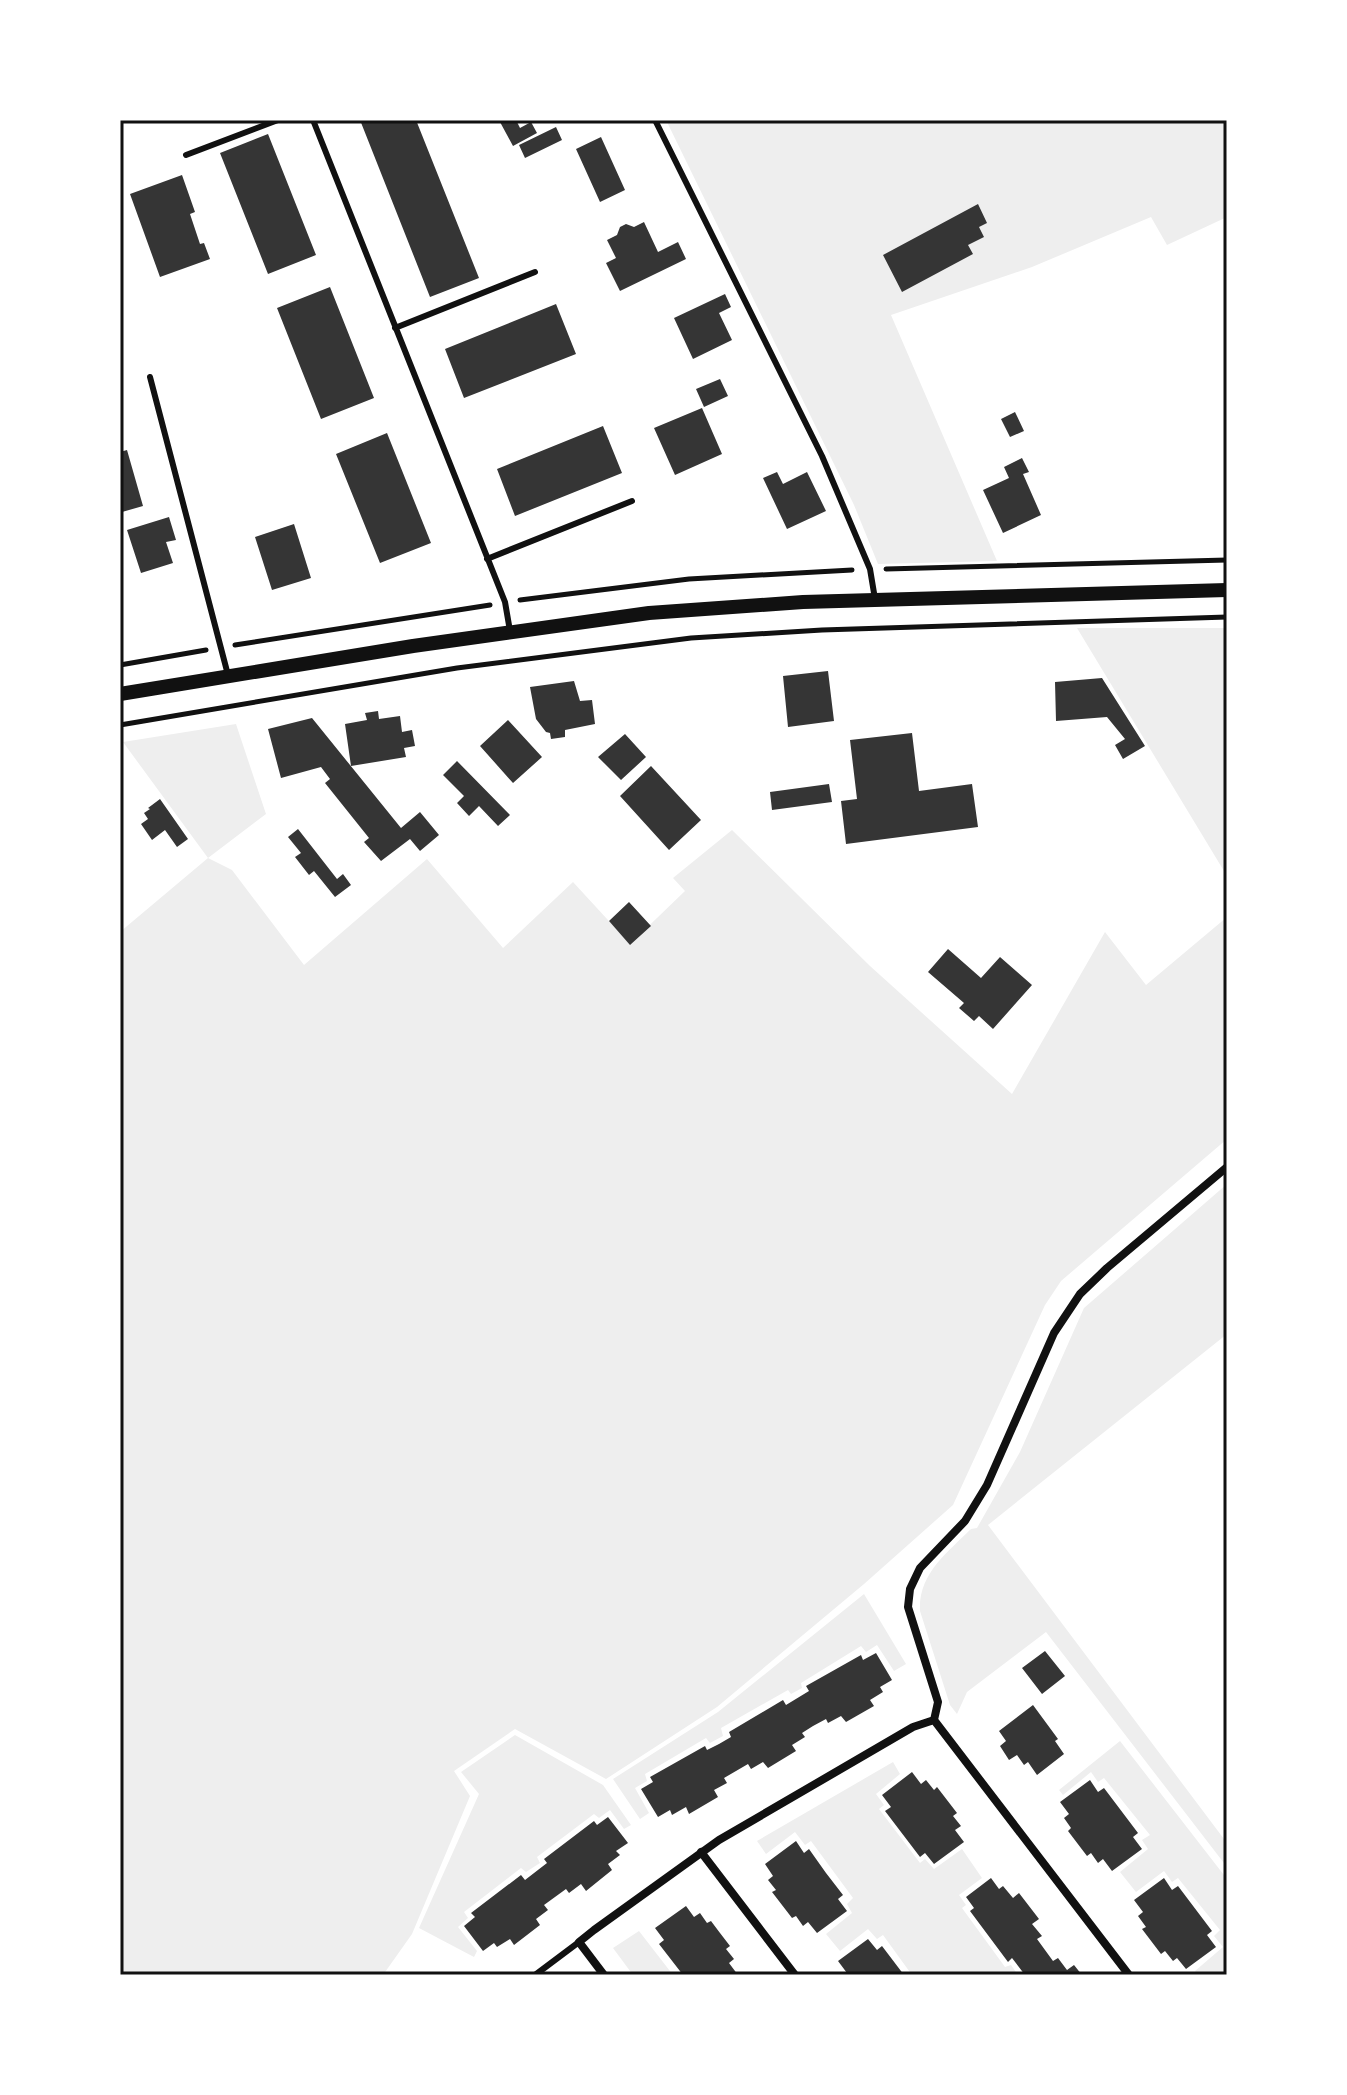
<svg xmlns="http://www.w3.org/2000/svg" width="1347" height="2095" viewBox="0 0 1347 2095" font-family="'DejaVu Sans',sans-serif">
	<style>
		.green { fill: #eee }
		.building { fill: #353535 }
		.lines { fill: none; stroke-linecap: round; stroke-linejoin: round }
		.path { stroke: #111; stroke-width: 5 }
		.service { stroke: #111; stroke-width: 6 }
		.minor { stroke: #111; stroke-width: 8 }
		.tertiary { stroke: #111; stroke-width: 14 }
		.neatline { fill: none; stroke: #111; stroke-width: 3 }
	</style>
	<rect width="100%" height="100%" fill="#fff"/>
	<path class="green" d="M666,120H1227V217L1167,245L1151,217L1032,267L891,315L997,561L878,564L854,505Z
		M1077,628H1227V876Z
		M236,724L266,814L208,858L232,870L304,965L427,859L503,948L573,882L630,944L685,891L673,878L732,830L870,966L1012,1094L1105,932L1146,985L1227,917V1139L1061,1281L1045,1305L953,1505L864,1584L717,1707L606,1779L515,1729L454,1771L470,1796L412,1934L383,1975H120V932L208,858L123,742Z
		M1227,1184V1334L988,1525L1227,1843V1867L1046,1632L967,1692L957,1714L950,1705L920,1611C918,1574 947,1553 971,1529L977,1528L1020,1452L1084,1308Z
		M864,1594L906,1664L894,1671L877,1645L866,1652L861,1646L801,1683L802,1688L791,1694L788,1690L721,1728L723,1736L710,1743L706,1738L645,1774L647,1781L635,1788L649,1813L640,1819L613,1779L718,1712Z
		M515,1735L603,1785L631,1825L624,1829L610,1810L599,1818L594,1814L537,1857L540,1863L526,1872L521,1868L464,1912L468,1918L458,1927L477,1951L474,1957L419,1928L479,1794L461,1772Z
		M1120,1741L1227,1879V1975H1198L1195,1971L1223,1947L1214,1936L1220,1930L1178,1878L1172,1882L1164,1871L1136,1892L1120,1872L1148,1849L1142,1840L1150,1835L1104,1778L1098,1782L1091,1772L1063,1795L1059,1790Z
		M893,1762L900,1774L876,1794L884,1805L879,1809L920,1863L925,1859L934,1869L962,1849L982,1878L959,1895L966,1905L962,1908L1005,1967L1011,1965L1018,1975H912L883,1935L877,1939L868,1929L840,1951L826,1934L852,1913L847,1904L853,1898L811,1841L805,1845L795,1832L766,1854L757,1841Z
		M639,1931L673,1975H633L613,1948Z"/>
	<path class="building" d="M360,120H416L479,278L430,297Z
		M504,120H516L520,128L531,122L537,133L513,146L500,122Z
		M556,127L562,140L525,158L519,145Z
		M268,134L316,255L268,274L220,153Z
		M601,137L625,190L600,202L576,149Z
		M182,175L195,212L190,214L200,244L204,243L210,259L160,277L130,194Z
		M978,204L987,223L979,227L984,237L968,245L973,254L902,292L883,255Z
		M644,222L658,252L678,242L686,259L620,291L606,263L616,258L607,240L617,235L620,227L626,224L634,227Z
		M330,287L374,398L321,419L277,308Z
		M725,294L731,307L719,313L732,340L693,359L674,318Z
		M556,304L576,354L464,398L445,349Z
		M720,379L728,396L704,407L696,389Z
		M702,408L722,454L675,475L654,428Z
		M1015,412L1024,431L1010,437L1001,419Z
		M603,426L622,473L515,516L497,469Z
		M387,433L431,543L380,563L336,454Z
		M127,450L143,506L122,512L120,452Z
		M1022,458L1029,472L1023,474L1041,515L1003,533L983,490L1009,478L1004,467Z
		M777,472L783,484L807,472L826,511L787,529L763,478Z
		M169,517L176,540L166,542L173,563L141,573L127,530Z
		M294,524L311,578L272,590L255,537Z
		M828,671L834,721L788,727L783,676Z
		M1102,678L1145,746L1123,759L1115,745L1125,739L1107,717L1056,721L1055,682Z
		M574,681L580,701L592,700L595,724L565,730V737L551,739L550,733L546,732L536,719L530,687Z
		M378,711L379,719L400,716L402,732L412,730L415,746L404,748L406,757L351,766L345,724L367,720L365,713Z
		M312,718L401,828L420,812L439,835L420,851L410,839L381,861L364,842L369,838L325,783L330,779L321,767L281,778L268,729Z
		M508,720L542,757L513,783L480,746Z
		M912,733L919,791L972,784L978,827L846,844L841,801L857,799L850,740Z
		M625,734L646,757L621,780L598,757Z
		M457,761L510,815L498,826L479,806L469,816L457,803L464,796L443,775Z
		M651,766L701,820L669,850L620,796Z
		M829,784L832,802L772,810L770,792Z
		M160,799L188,839L177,847L165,830L152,840L141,824L148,819L144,813L150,809L148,808Z
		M298,829L337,879L343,874L351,885L335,897L314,871L309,875L295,857L301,853L288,837Z
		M629,902L651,926L630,945L609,921Z
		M948,949L981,978L1000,957L1032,985L993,1029L979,1016L974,1021L959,1008L964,1003L928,972Z
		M1045,1651L1065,1676L1042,1694L1022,1668Z
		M876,1653L892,1680L880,1687L883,1692L870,1700L874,1706L846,1722L841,1716L828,1723L826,1719L813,1726L802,1733L805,1737L792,1745L796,1751L768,1768L763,1762L751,1769L748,1764L724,1778L727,1783L714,1790L718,1797L689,1814L686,1807L672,1815L670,1810L658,1817L641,1789L653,1782L650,1777L705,1746L707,1750L719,1744L731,1737L729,1732L783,1700L786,1705L809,1691L806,1686L861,1655L863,1660Z
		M1033,1705L1058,1739L1055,1741L1064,1754L1037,1775L1028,1762L1024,1765L1017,1755L1009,1760L1000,1746L1006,1741L999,1731Z
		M912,1772L921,1784L926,1780L934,1790L937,1787L957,1813L953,1816L961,1826L955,1830L964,1842L934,1864L925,1853L920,1857L885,1811L891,1807L882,1795Z
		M1090,1780L1098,1792L1104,1788L1138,1833L1133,1837L1142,1849L1112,1871L1103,1859L1098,1863L1091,1853L1087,1856L1068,1831L1071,1828L1064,1818L1069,1814L1060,1802Z
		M608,1817L628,1843L616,1851L620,1855L608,1864L612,1870L586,1891L581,1884L569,1893L566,1889L544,1905L548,1910L536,1919L540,1925L514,1945L510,1939L497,1947L494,1943L483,1951L464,1926L475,1917L471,1913L521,1875L525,1880L547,1863L544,1859L594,1821L597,1825Z
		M796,1841L804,1853L809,1849L826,1873L843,1895L838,1899L847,1911L817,1933L808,1922L803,1926L796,1916L792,1918L772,1892L776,1890L768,1880L773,1876L765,1864Z
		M991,1878L999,1889L1003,1886L1013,1898L1019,1893L1039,1919L1032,1924L1042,1936L1037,1939L1053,1961L1058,1958L1067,1970L1074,1965L1082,1975H1025L1012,1958L1008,1962L970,1911L974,1908L966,1897Z
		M1164,1878L1172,1890L1178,1886L1212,1931L1207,1935L1216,1947L1186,1969L1177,1958L1173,1961L1165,1951L1161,1954L1142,1929L1146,1927L1138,1916L1143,1912L1134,1900Z
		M686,1906L694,1917L700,1913L707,1923L711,1921L720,1933L730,1946L726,1949L734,1959L729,1963L738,1975H683L659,1944L664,1940L655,1928Z
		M868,1939L877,1950L882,1946L904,1975H844L847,1973L838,1961Z"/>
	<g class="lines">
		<path class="path" d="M886,569L1227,560
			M520,600L689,579L852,570
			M235,645L490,605
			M120,665L206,650
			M120,725L457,668L691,638L822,630L1227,617"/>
		<path class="service" d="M313,120L505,602L510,631
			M655,120L822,456L870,569L875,599
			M186,155L278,120
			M395,328L535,272
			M150,377L228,675
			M487,559L632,501
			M535,1975L579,1942"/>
		<path class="minor" d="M934,1720L1129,1975
			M701,1852L795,1975
			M604,1975L579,1942L594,1930L719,1840L913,1727L934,1720L938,1702L908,1607L910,1589L920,1568L965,1521L987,1485L1054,1333L1080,1294L1107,1268L1227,1167"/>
		<path class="tertiary" d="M120,694L413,646L649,613L803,602L1227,590"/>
	</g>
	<rect width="1347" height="2095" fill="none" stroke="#ffffff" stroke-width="244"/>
	<rect x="122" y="122" width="1103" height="1851" class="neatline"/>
</svg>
